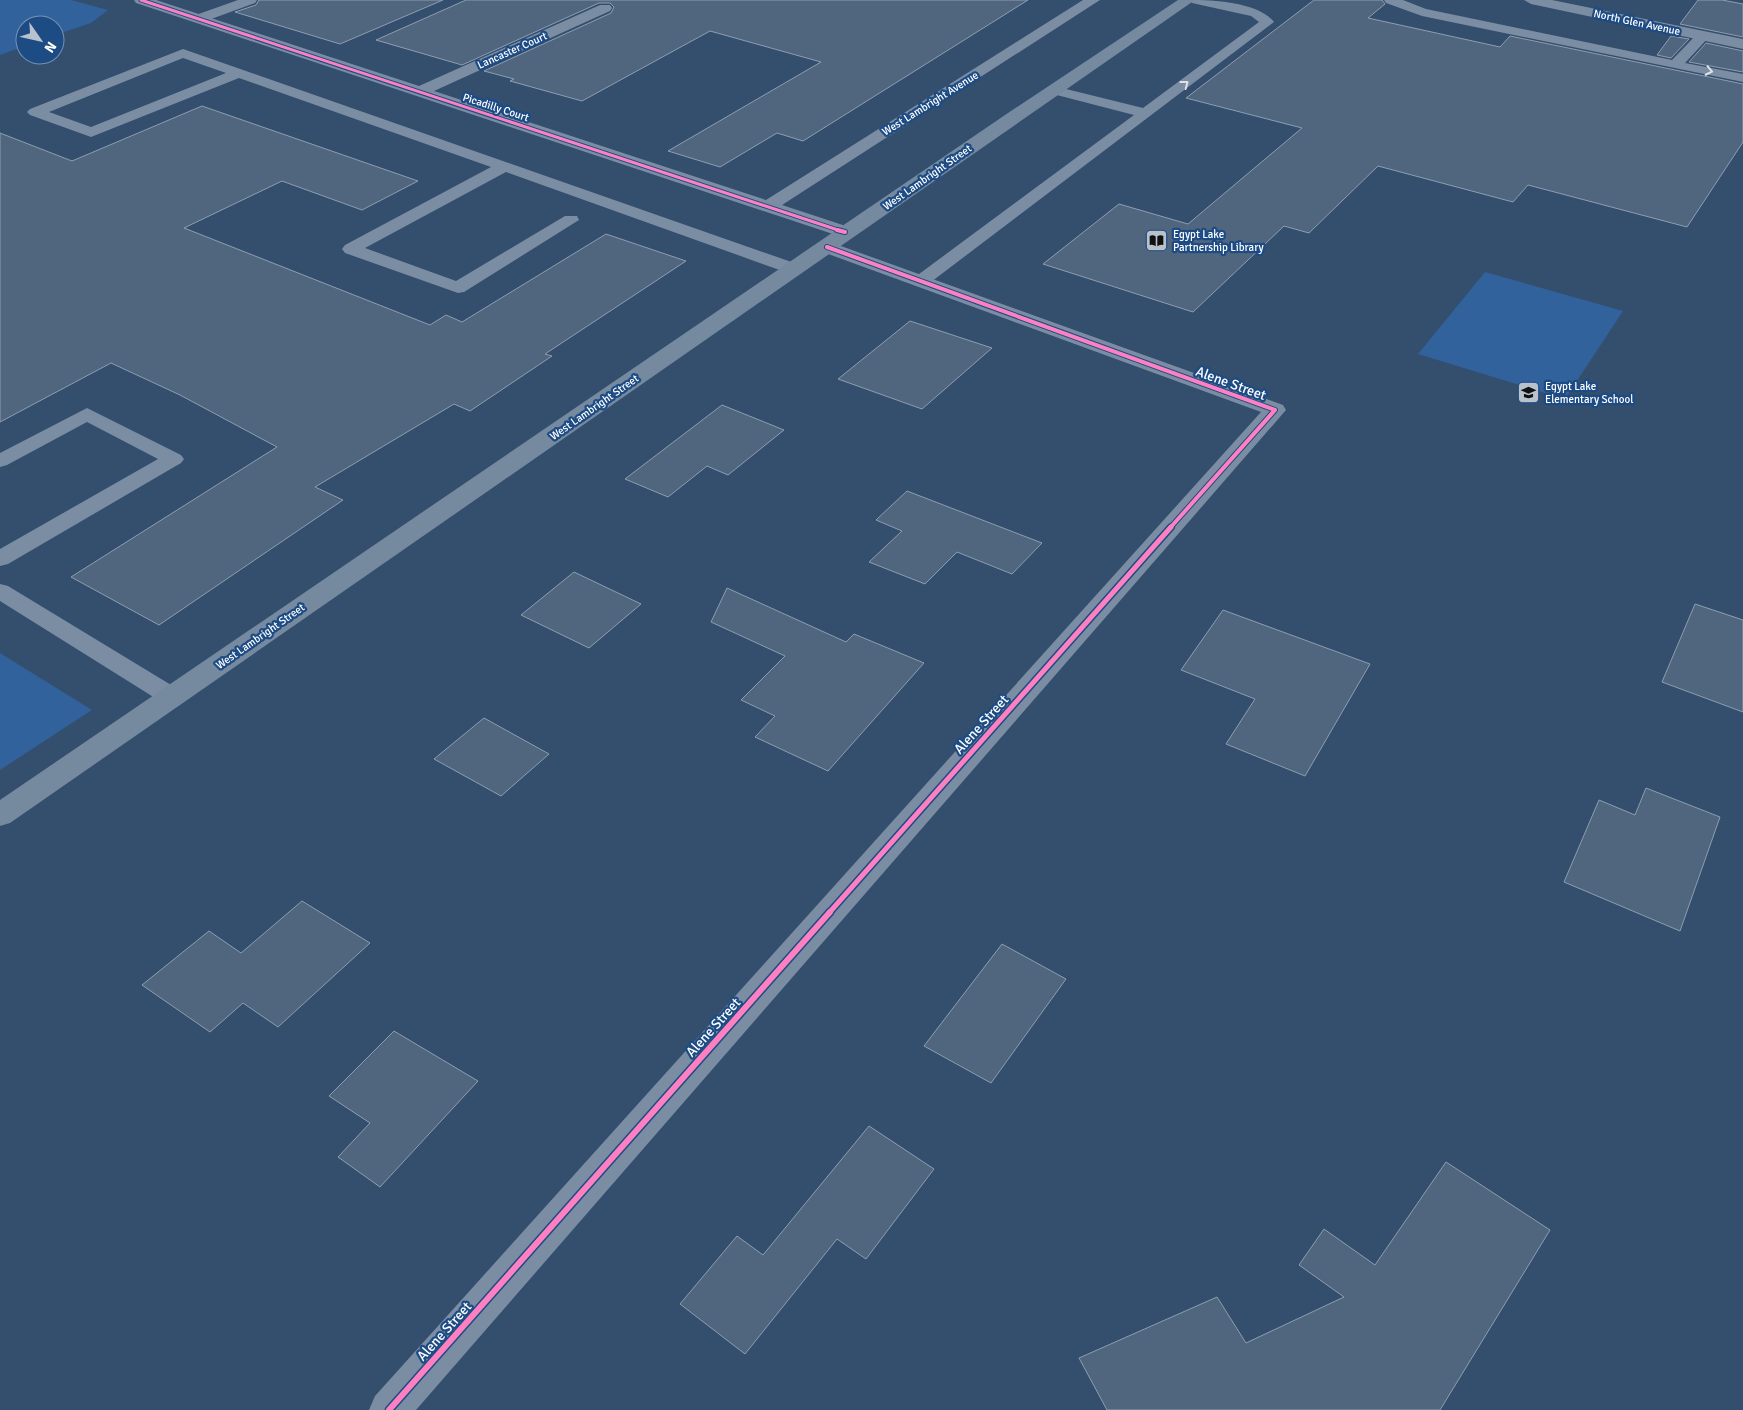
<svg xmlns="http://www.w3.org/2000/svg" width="1743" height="1410" viewBox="0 0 1743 1410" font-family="Signika,sans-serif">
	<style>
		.green { fill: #31629b }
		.building { fill: #50657e; stroke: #8e9eb1 }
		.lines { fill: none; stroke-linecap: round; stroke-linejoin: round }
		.lane { fill: #7b8da3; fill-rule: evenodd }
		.street { fill: #7b8da3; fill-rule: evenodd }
		.secondary { fill: #75899f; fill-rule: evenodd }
		.cycleway-far3-casing { stroke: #1d4b84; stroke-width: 5 }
		.cycleway-far2-casing { stroke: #1d4b84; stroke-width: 6 }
		.cycleway-far1-casing { stroke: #1d4b84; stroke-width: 8 }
		.cycleway-casing { stroke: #1d4b84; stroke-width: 9 }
		.cycleway-far3 { stroke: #ff80c0; stroke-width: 3 }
		.cycleway-far2 { stroke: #ff80c0; stroke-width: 4 }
		.cycleway-far1 { stroke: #ff80c0; stroke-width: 5 }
		.cycleway { stroke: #ff80c0; stroke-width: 6 }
		.oneway { stroke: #dee2e8 }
		.labels { text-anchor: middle; stroke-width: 4.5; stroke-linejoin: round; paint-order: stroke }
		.far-street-label { font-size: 11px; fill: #fff; stroke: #1d4b84 }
		.far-poi-label { font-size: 11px; fill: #fff; stroke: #1d4b84; text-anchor: start }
		.street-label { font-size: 14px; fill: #fff; stroke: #1d4b84 }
	</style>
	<rect width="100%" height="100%" fill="#344e6d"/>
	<path class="green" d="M0,0H71L108,10L91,23L55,35V25H25V46L0,55Z
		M1485,272L1623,311L1565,399L1418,354Z
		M0,653L92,710L0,770Z"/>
	<path class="building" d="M259,0H443L340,44L235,12L256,5Z
		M466,0H1028L803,141L777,133L720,167L668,151L821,62L710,31L582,101L510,81L514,79L484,71L611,13L614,7L610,3H599L462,65L376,40Z
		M1314,0H1382L1385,4L1368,18L1500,47L1510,36L1743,84V142L1687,227L1528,185L1513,202L1378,166L1309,233L1284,226L1193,312L1043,264L1119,204L1188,224L1302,128L1186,98Z
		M1698,0H1722L1743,4V37L1680,24Z
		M1671,36L1689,39L1671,58L1657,55Z
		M1706,43L1743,51V72L1689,62Z
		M202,106L418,181L362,210L282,181L184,228L430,325L446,315L462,322L606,234L686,261L545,354L552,356L470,411L454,404L315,487L343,500L159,625L71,577L277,447L180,395L111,363L0,422V133L72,161Z
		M910,321L992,348L922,409L838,379Z
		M722,405L784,430L728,475L707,466L668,497L625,479Z
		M907,491L1042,543L1012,574L957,552L925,584L869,562L902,531L876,520Z
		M574,572L641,604L589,648L521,615Z
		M727,588L846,642L854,634L924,663L828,771L755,737L775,716L741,700L785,656L711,622Z
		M1695,604L1743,620V712L1662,682Z
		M1223,610L1370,664L1305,776L1226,744L1255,699L1181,670Z
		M484,718L549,754L501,796L434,759Z
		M1646,788L1720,817L1680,931L1564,882L1599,800L1635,815Z
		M302,901L370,943L278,1027L243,1003L210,1032L142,985L209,931L241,953Z
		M1002,944L1066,979L991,1083L924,1046Z
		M394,1031L478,1081L380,1187L338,1157L370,1123L329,1096Z
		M869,1126L934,1169L866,1259L837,1239L745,1354L680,1304L737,1236L763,1255Z
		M1446,1162L1550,1230L1440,1410H1107L1079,1358L1217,1297L1246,1343L1344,1297L1299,1265L1324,1229L1375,1265Z"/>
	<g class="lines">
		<path class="lane" d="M238,0H257L255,3L203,22L198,23L191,19L193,16Z
			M1190,0C1214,0 1258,2 1274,22L927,285H915L912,281L915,277L1134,115L1049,93L1047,90L1049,87L1054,86L1143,108L1259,22L1251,16L1192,3Z
			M1384,0H1403L1426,9L1672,60L1698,33L1703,32L1710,36L1685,63L1743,74V82L1422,16L1386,3Z
			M183,49L800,265L803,269L800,273H788L506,172L365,248L456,281L565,216H577L579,220L464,292L458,293L345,253L342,249L345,245L491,167L239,78L91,137L30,115L27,112L30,109ZM183,58L226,73L91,127L49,112Z
			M87,408L181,455L184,459L181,463L8,564L0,566V549L158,459L87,422L7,465L0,467V453Z
			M0,584L8,586L181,691L184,697L181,703L172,706L163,703L0,601Z"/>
		<path class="street" d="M134,0H156L419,86L600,5H610L612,8L610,11L434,91L766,200L1083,0H1100L782,205L852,228L854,232L852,236L845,238L136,3Z
			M1524,0H1552L1743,39V49L1531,4Z
			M827,241L1283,405L1286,410L416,1410H369L375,1396L1261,412L820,251L817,247L820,243Z"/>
		<path class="secondary" d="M1178,0H1195L10,823L0,826V800L1005,115Z"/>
		<defs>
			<path id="cycleway-far3" d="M141,0L841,231"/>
			<path id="cycleway-far2" d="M837,230L845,232
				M827,247L1275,410L1170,528"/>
			<path id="cycleway-far1" d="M829,913L1171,527"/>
			<path id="cycleway" d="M389,1410L830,912"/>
		</defs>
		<use href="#cycleway-far3" class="cycleway-far3-casing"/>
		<use href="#cycleway-far2" class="cycleway-far2-casing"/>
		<use href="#cycleway-far1" class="cycleway-far1-casing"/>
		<use href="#cycleway" class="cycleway-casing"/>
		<use href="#cycleway-far3" class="cycleway-far3"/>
		<use href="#cycleway-far2" class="cycleway-far2"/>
		<use href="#cycleway-far1" class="cycleway-far1"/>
		<use href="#cycleway" class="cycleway"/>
	</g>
	<defs><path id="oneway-chevron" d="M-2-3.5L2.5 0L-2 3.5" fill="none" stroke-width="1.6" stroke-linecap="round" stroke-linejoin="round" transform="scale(1.25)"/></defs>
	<g class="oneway">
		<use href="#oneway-chevron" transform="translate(1709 71) rotate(12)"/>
		<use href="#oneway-chevron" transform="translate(1185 84) rotate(-37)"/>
	</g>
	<defs>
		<symbol id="library-square" viewBox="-11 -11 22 22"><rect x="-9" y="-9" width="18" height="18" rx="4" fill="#b8c1cc" stroke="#1d4b84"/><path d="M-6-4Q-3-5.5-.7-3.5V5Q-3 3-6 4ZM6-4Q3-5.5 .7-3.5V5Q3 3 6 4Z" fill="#111"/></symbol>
		<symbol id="school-square" viewBox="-11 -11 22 22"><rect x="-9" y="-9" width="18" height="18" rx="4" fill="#b8c1cc" stroke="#1d4b84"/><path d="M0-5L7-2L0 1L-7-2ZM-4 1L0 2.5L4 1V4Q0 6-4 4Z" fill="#111"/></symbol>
	</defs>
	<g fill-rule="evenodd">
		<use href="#library-square" x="1144" y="228" width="25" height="25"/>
		<use href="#school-square" x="1516" y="380" width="25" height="25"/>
	</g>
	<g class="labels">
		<g class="far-street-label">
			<text transform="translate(1637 22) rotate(12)" y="4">North Glen Avenue</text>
			<text transform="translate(512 50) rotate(-24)" y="4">Lancaster Court</text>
			<text transform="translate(930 103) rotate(-32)" y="4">West Lambright Avenue</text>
			<text transform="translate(496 107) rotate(18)" y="4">Picadilly Court</text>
			<text transform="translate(927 177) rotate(-35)" y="4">West Lambright Street</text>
			<text transform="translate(594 407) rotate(-35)" y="4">West Lambright Street</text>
			<text transform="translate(260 636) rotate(-35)" y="4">West Lambright Street</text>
		</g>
		<g class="far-poi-label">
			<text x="1173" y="238">Egypt Lake<tspan x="1173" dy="13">Partnership Library</tspan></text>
			<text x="1545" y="390">Egypt Lake<tspan x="1545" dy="13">Elementary School</tspan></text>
		</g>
		<g class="street-label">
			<text transform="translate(1231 383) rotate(20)" y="5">Alene Street</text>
			<text transform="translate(981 724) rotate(-48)" y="5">Alene Street</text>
			<text transform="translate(713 1027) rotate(-48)" y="5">Alene Street</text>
			<text transform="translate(444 1331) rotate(-48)" y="5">Alene Street</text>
		</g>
	</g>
	<g transform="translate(40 40) rotate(124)"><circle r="24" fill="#1d4b84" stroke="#7793b5"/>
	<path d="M0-4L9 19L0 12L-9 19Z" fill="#b8c1cc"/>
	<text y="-8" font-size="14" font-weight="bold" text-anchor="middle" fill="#ffffff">N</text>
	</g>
</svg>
